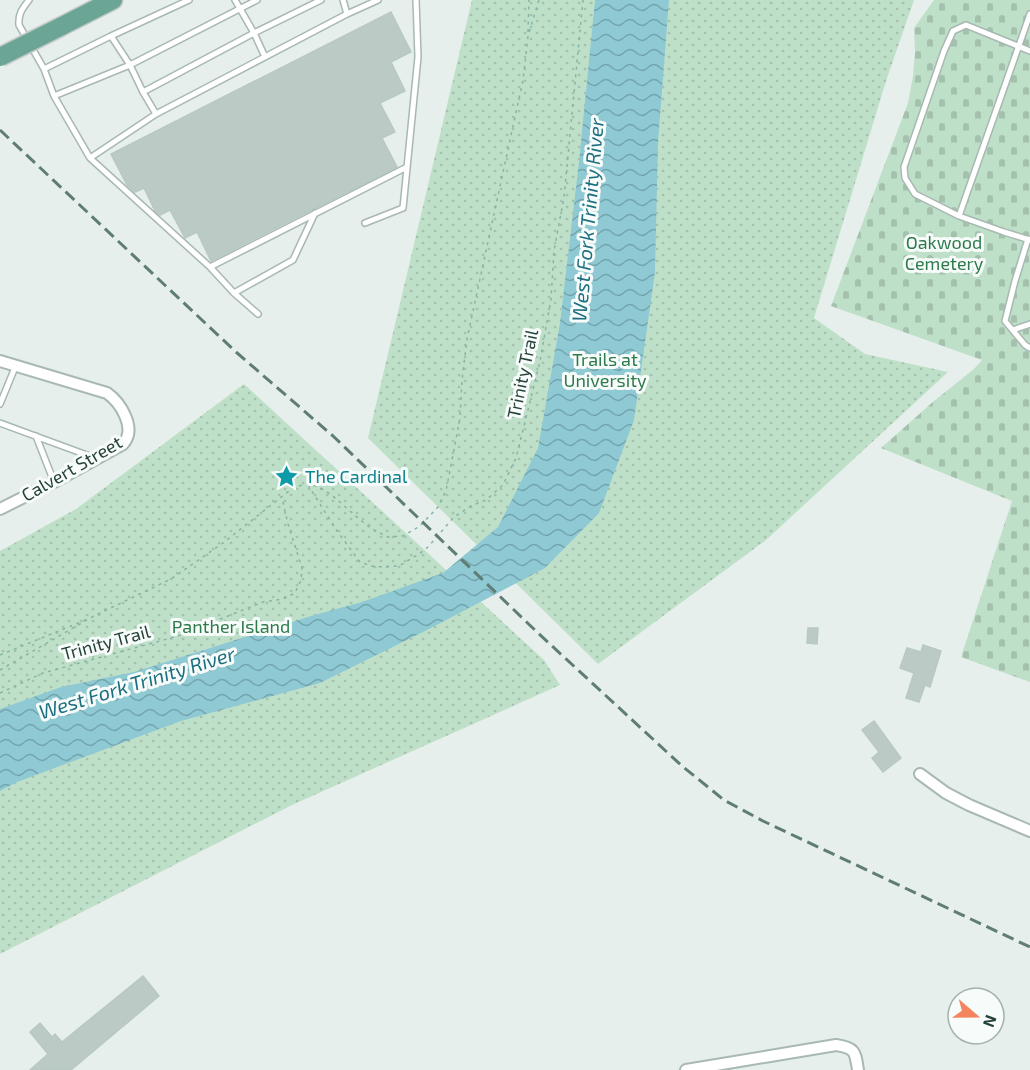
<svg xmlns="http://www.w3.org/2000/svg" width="1030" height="1070" viewBox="0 0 1030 1070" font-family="'Exo 2',sans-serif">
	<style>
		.cemetery { fill: url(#cemetery-stones) }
		.park { fill: url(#park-dots) }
		.water { fill: url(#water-waves) }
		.building { fill: #bbcac4; stroke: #b8c9c2; stroke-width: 1.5 }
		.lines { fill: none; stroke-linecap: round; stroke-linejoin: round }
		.service-casing { stroke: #a8b8b2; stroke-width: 8 }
		.minor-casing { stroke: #a8b8b2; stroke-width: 14 }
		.primary-casing { stroke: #c2cac8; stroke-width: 21 }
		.path { stroke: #86b3a5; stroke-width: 1.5; stroke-dasharray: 3 4.5; stroke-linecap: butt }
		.service { stroke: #fff; stroke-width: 5 }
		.minor { stroke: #fff; stroke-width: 10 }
		.primary { stroke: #6aa596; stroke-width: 18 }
		.rail { stroke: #5f7d75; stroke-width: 3; stroke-dasharray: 12 6; stroke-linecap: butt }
		.primary-bridge-casing { stroke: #c2cac8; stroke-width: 21; stroke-linecap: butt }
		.primary-bridge { stroke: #6aa596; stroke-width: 18 }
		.labels { text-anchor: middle; stroke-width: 6; stroke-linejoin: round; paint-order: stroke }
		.park-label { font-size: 18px; fill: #2d7a4b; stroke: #f7fbf9 }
		.street-label { font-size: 18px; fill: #24423a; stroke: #f7fbf9 }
		.culture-label { font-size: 18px; fill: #0d838f; stroke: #f7fbf9; text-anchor: start }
		.water-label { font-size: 20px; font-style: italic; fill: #1c6f80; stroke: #f7fbf9 }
	</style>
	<defs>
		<pattern id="cemetery-stones" width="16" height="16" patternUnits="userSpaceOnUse" patternTransform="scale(1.5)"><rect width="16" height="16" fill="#bfe0c8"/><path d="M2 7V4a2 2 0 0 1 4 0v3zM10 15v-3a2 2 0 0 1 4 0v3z" fill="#a4c1ad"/></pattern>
		<pattern id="park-dots" width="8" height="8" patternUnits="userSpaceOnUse" patternTransform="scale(1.5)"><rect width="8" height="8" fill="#bfe0c8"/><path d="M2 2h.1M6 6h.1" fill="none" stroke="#a4c1ad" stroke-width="1.8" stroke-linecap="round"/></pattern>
		<pattern id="water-waves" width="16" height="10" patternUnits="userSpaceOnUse" patternTransform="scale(1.5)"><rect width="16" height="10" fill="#8ec9d4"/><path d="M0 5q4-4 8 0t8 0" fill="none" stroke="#74a5ad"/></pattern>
	</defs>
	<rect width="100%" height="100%" fill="#e6efeb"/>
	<path class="cemetery" d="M934,0H1030V682L961,657L1012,501L881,448L934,401L974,369L982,360L831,306L908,103L913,76L915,52L914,28Z"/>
	<path class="park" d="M472,0H914L886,81L814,318L865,354L948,372L766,540L598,664L368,438Z
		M244,384L544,660L560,685L292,805L0,954V551L76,509Z"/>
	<path class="water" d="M595,0H669L658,142L655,272L634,420L599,513L545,568L425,631L320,683L181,721L17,782L0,791V709L61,687L134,672L311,616L362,602L443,573L498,527L538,448L560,323L579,162Z"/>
	<path class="building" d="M391,12L411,52L391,62L405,91L380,103L395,132L382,138L397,167L211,261L197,232L185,238L170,210L160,215L155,211L144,188L135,192L127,185L111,154Z
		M808,628H818L817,644L807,643Z
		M923,645L941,651L930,687L925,685L919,702L906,698L914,673L900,668L907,648L921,652Z
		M874,721L901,758L883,772L872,758L879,752L862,730Z
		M143,976L159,996L71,1070H30L48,1054L30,1032L40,1023L52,1037L55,1034L62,1042Z"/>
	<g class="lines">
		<defs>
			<path id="service" d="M29,0C22,9 18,14 19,25L44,69L111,36L130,65L257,0
				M235,0L254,33L321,0
				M343,0L347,14L378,0
				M111,36L189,0
				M1030,51L966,25L953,31L944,51L904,167L905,178L915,194L959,216L1004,232L1030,240
				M44,69L54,96
				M143,92L156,114L347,14
				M156,114L90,158L210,267
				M90,158L54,96L130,65L143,92L254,33L265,57
				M315,213L293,260L234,293L210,267L407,167
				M959,216L1030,14
				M365,223L403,208L418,57L416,0
				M1028,239L1015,281L1005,321L1025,345L1030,348
				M234,293L258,314
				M1013,330L1030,324
				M0,404L16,365
				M0,423L95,458
				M36,436L54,482"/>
			<path id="minor" d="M0,361L107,393C121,403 137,429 123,444L54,482L0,509
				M920,774L946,793L969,805L1030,831
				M686,1070L836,1045C856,1048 855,1052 858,1070"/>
			<path id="primary" d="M60,27L113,0"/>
		</defs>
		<use href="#service" class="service-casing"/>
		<use href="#minor" class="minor-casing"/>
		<use href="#primary" class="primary-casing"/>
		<path class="path" d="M528,32L529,0
			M308,485L337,531L360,562L375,567L399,566L419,554L428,547L454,517L471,506L486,500L503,485L516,458L526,418L540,361L551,299L554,251L564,197L583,0
			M0,655L88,619
			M0,670L94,616L171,579L223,543L294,487L308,484L319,487L333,496L358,518L372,529L388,537L403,536L420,526L438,507L446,491L460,418L462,380L467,339L523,80L528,36L539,0
			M0,693L43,673L178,636L263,602L283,599L295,593L301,580L302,568L288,524L282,498"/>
		<use href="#service" class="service"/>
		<use href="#minor" class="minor"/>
		<use href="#primary" class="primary"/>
		<path class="rail" d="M0,130L236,352L333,436L538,633L682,766L724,800L763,821L1030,947"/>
		<defs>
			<path id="primary-bridge" d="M0,57L60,27"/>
		</defs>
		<use href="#primary-bridge" class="primary-bridge-casing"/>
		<use href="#primary-bridge" class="primary-bridge"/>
	</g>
	<defs>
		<symbol id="sight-bare" viewBox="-9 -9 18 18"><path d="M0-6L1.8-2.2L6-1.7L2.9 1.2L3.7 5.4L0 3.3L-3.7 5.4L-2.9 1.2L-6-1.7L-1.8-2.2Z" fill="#0f9aa8" stroke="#f7fbf9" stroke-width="2.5" paint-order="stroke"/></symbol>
	</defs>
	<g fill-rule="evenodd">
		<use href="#sight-bare" x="270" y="460" width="33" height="33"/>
	</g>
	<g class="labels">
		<g class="park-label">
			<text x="944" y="249">Oakwood<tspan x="944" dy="21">Cemetery</tspan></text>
			<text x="605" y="366">Trails at<tspan x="605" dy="21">University</tspan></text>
			<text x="231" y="633">Panther Island</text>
		</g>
		<g class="street-label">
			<text transform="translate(523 374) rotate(-78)" y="6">Trinity Trail</text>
			<text transform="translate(72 469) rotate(-30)" y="6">Calvert Street</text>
			<text transform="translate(106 643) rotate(-15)" y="6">Trinity Trail</text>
		</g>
		<g class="culture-label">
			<text x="305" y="483">The Cardinal</text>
		</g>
		<g class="water-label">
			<text transform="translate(588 220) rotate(-85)" y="7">West Fork Trinity River</text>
			<text transform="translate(137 683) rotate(-17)" y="7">West Fork Trinity River</text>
		</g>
	</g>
	<g transform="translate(976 1016) rotate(110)"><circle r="28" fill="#f7fbf9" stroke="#a3b1ad" stroke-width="1.5"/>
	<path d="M0-4.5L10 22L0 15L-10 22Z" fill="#f4845f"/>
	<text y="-9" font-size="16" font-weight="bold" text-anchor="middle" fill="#24423a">N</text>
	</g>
</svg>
